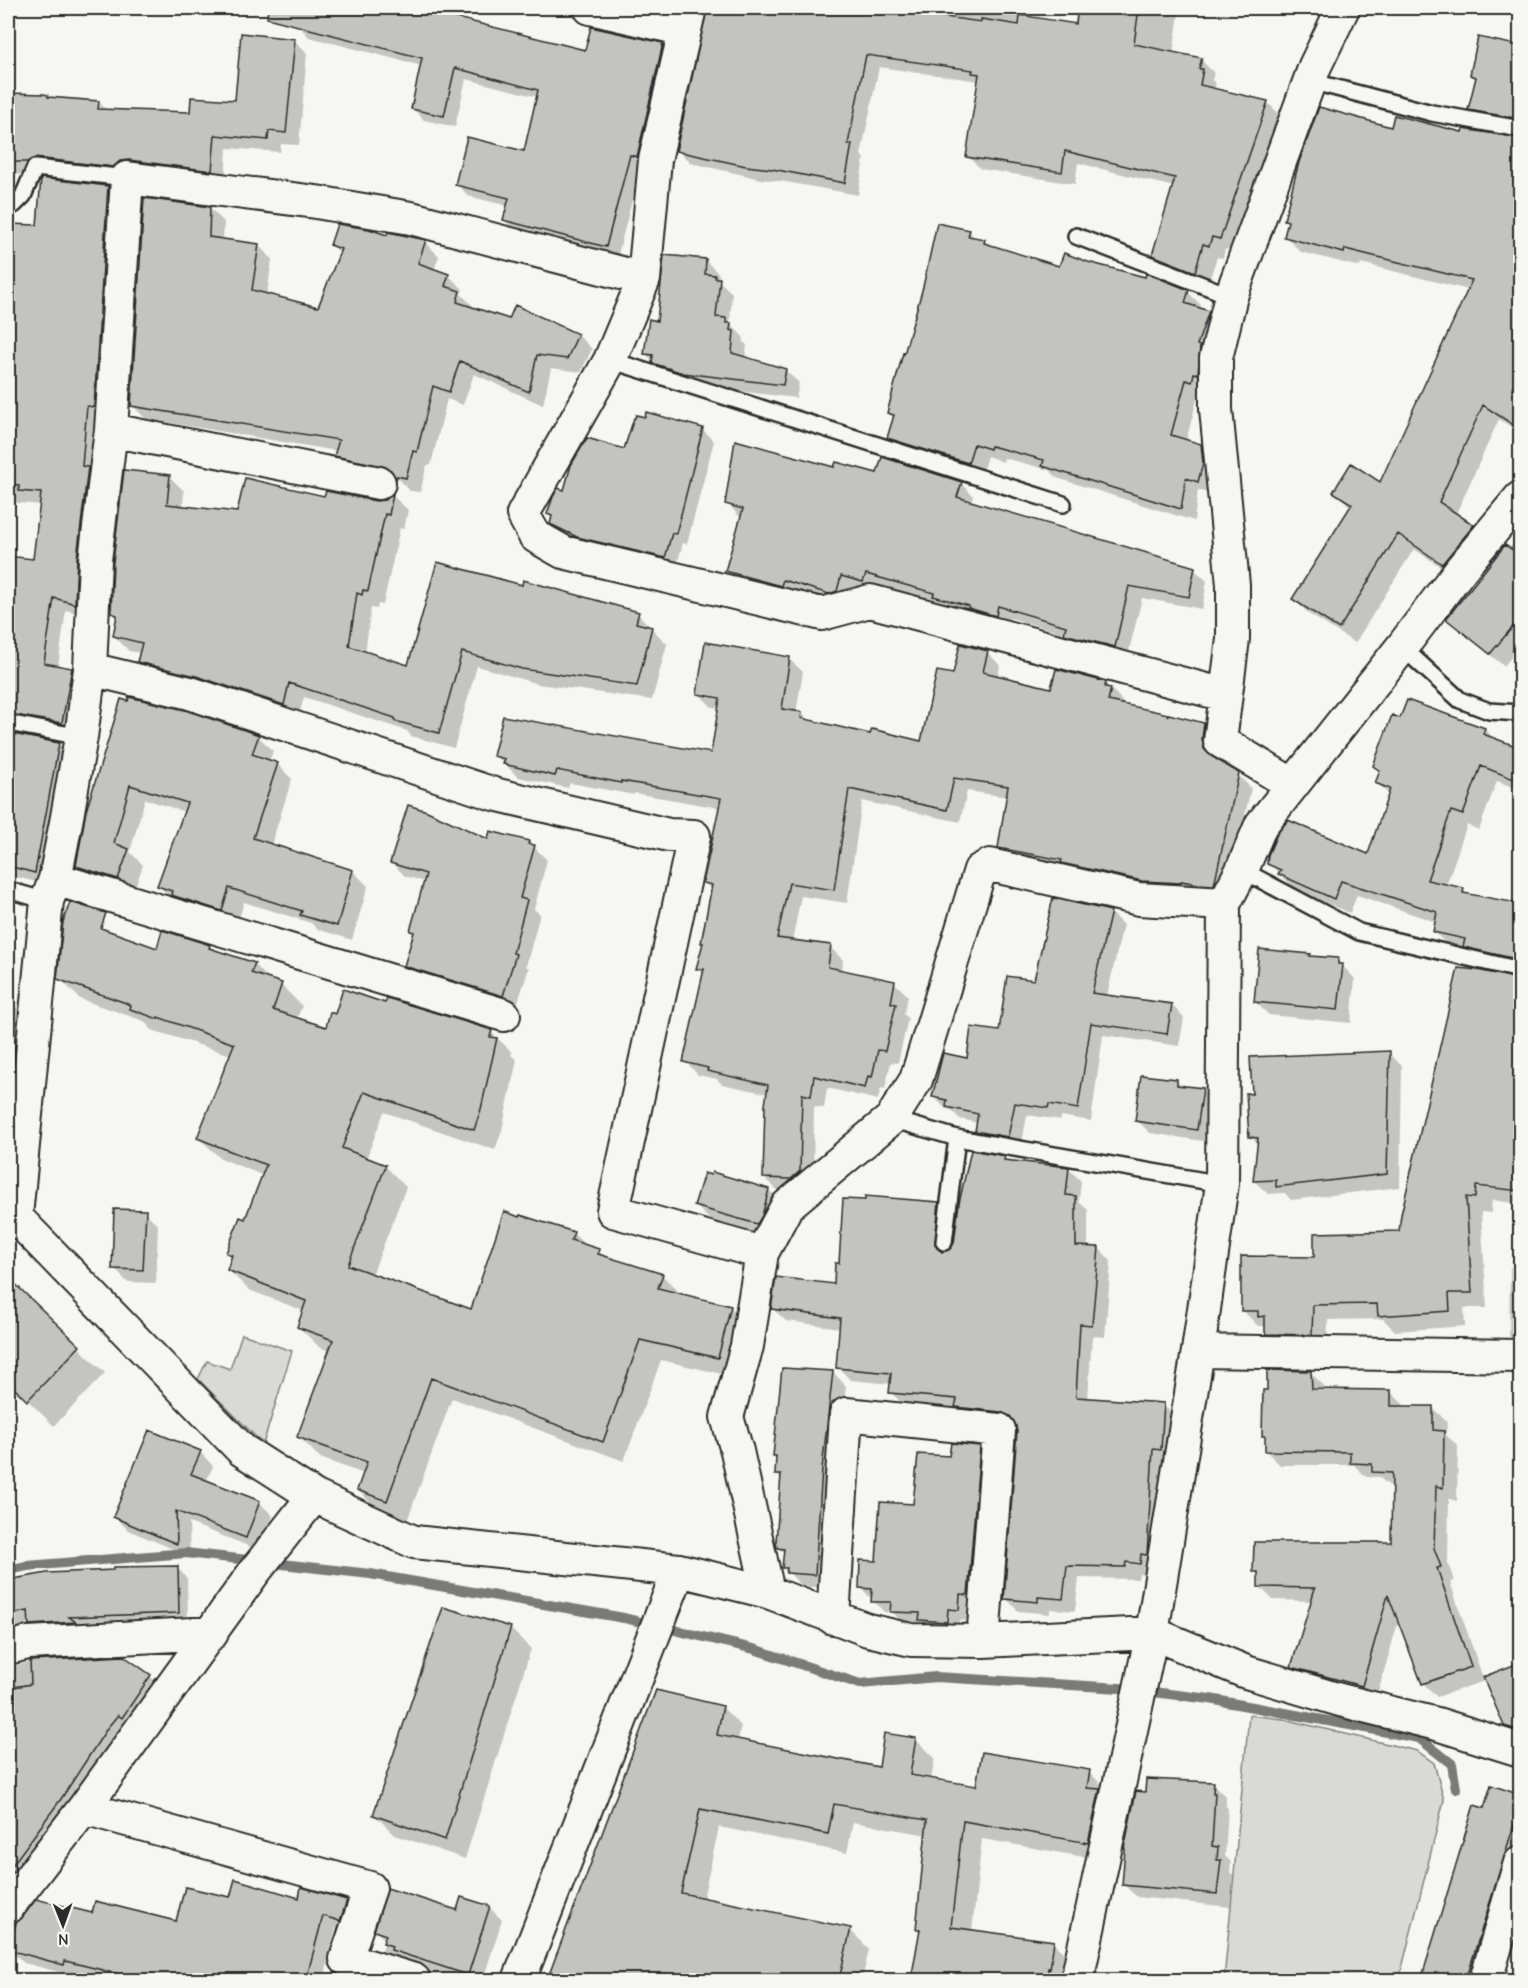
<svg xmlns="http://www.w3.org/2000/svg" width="1528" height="1988" viewBox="0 0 1528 1988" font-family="'Comic Neue',sans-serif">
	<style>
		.green { fill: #d9d9d5; stroke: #828280; stroke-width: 1.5 }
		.shadow { fill: #0003 }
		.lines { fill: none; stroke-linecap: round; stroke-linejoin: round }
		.stream { stroke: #7a7a78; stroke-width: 10 }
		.building { fill: #c3c3c0; stroke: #2b2b2b; stroke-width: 1.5 }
		.lane-casing { stroke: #2b2b2b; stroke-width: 20 }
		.street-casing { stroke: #2b2b2b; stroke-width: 36 }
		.lane { stroke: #f6f6f2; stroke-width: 15 }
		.street { stroke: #f6f6f2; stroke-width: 32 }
	</style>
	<rect width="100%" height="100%" fill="#f6f6f2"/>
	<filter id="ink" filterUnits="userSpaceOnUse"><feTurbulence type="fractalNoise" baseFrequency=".0167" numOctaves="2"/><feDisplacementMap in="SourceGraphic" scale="12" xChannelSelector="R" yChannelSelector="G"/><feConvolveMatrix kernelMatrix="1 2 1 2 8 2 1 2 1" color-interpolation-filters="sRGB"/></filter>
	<g filter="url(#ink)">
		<path class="green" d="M242,1334L292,1351L263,1444L198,1379L207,1361L230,1369Z
			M1249,1715L1283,1719L1417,1751L1434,1763L1444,1800L1399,1980H1224Z"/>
		<path class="shadow" d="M301,8H412L586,52L592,28L663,45L674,56L641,166L617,258L516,231L504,220L508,206L468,196L457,184L525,153L538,97L466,79L455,127L424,120L412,108L422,66L309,37L298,25Z
			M626,8H692L685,21Z
			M709,8H986V11L1074,25L1077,8H1180L1173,54L1201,60L1214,73L1212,80L1216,84L1214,90L1268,103L1281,116L1233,251L1225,249L1223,258L1217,257L1208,284L1167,268L1153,254L1174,187L1078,163L1075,184L981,169L968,156L979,81L879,67L861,155L864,159L858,195L786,182L761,179L691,163L677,150Z
			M294,40L307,53L299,145L281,144L280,152L227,148L225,183L8,174V94L44,96L50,99L99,102L107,111L191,114L237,101Z
			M1520,48V132L1485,125L1470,109L1477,80L1472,75Z
			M1392,129L1520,139V433L1499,419L1456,514L1473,526L1489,541L1458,578L1414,549L1355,643L1309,614L1294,599L1351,508L1335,491L1381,484L1469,290L1361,263L1360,267L1301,252L1285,236L1289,223L1286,220Z
			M108,187L121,200L88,616L66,610L58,667L71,670L84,683L75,736L14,729L11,735L58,744L71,757L48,885L8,875V558L35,561L41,505L8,502V226H38Z
			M210,208L224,222L223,241L258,245L272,259L267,295L319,309L340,253L332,245L388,237L425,242L439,256L434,270L448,275L463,289L461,294L473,306V309L509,321L516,307L578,335L592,349L581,372L551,368L543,405L474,374L463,405L447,399L431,465H427L420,492L410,491L399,479L350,470L336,455L337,451L146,419L132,405Z
			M969,231L976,239L984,240L990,246L1060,268L1188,292L1201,305L1200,309L1208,312L1221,325L1205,394L1199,392L1186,441L1200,445L1214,458L1211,494L1198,490L1194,521L1057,478L1049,470L1004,458L1003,462L987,456L981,476L902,451L889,437L894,419L889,413Z
			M705,260L719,274L718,280L732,293L730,323L744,338L743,342L747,345L745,359L785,370L799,383L796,398L697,386L667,376L646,354L658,322Z
			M646,419L703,430L714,441L687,544L683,543L676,568L580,544L563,534L552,523L553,518L549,514L565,492L625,451Z
			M835,469L961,483L973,496L971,503L1194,569L1207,581L1202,609L1142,598L1127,659L1078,646L1066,634L1010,618L1008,627L947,608L943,604L878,585L876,594L853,587L849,603L739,582L727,570L743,517L739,516L727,503Z
			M169,476L184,491L183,508L238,513L325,498L376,502L386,501L393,496L408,510L404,529L400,528L383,605L378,604L377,609L371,608L365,653L409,667L523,587L638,614L667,644L652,700L538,684L477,666L454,748L411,736L407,731L304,697L298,719L154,677L139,661L141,653L129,651L114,636L118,618L112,612Z
			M1520,536V646L1504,666L1461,632L1448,618Z
			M987,652L1000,665L998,677L1052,690L1106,684L1119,697L1123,703V705L1203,724L1217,737L1215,753L1216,762L1238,775L1251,788L1227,897H1212L1013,861L1000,848L1008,797L967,791L960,822L862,801L847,903L801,896L792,942L830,947L843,960L842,971L895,983L908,996L904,1014L908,1018L898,1063L891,1062L885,1089L881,1088L878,1100L827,1088L824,1108L814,1107L813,1185L805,1192L778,1191L764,1178L768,1094L722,1084L717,1079L698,1075L685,1061L704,975L698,968L704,944L713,891L705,883L720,808L634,793V795L570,783L568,788L518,777L495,755L713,754L720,708L712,707L699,694L789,659L803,672L796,713H802L810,722L872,736L922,742L955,676Z
			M122,701L258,736L273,751L269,762L277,764L292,779L271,845L353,871L368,886L352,940L317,929L311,923L244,902L237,925L174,901L159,886L185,812L145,799L130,852L143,865L133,893L93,881L77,866Z
			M1401,720L1485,729L1495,740L1520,749V790L1497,781L1479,830L1467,825L1446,886L1463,890L1469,896L1520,905V971L1450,947L1434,932L1436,922L1357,895L1350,913L1296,890L1269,863L1369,856L1390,795L1377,783L1381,773L1375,766Z
			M529,842L547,860L534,909L540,914L526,966L529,968L516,1008L419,979L406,966L415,934L412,931L425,882L405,876L392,863Z
			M1110,912L1123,925L1107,996L1172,1005L1184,1018L1179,1046L1103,1035L1091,1121L1061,1116V1120L1027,1115L1021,1149L989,1143L976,1131L978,1123L960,1119L951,1110L946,1109L933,1096L968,1059L1001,1032L1035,982Z
			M181,938L210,946L215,951L254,964L272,982L281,985L302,1006L297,1019L326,1028L336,1015L386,1005L491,1032L512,1052L511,1055L517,1060L502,1130L495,1150L384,1112L366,1159L385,1166L406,1187L372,1275L472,1311L573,1233L586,1246L599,1251L606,1258L662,1275L682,1295L730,1307L751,1328L739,1378L661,1360L624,1461L452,1398L407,1521L379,1511L358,1490L364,1474L320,1458L299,1437L330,1351L319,1347L298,1326L304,1311L249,1290L228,1270L233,1258L228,1252L246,1221L264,1176L220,1158L199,1138L231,1055L152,1030L144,1021L80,999L59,978L175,964Z
			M1310,955L1313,958L1337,960L1355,979L1351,1023L1269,1015L1255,1002Z
			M1520,980V1204L1492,1200L1491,1213L1481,1212L1487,1308H1464L1465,1326L1395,1331L1383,1319L1328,1320L1327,1350L1283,1349L1266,1332V1326H1258L1242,1310L1316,1259L1400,1233Z
			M8,1003L14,1005L27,1018L11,1085L8,1084Z
			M1389,1053L1402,1066L1400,1187L1291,1200L1285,1193L1268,1194L1254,1181L1259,1145L1250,1136L1253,1096Z
			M1177,1081L1183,1087L1202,1090L1216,1103L1210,1142L1150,1133L1137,1120Z
			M1004,1158L1008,1162L1069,1169L1081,1181L1079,1202L1088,1210V1248H1099L1111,1261L1105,1337L1092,1336L1088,1399L1163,1405L1176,1417L1152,1576L1139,1574L1138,1579L1079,1578L1075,1611L1050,1609V1614L1018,1611L1006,1598L1018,1431L1017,1425L970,1419L960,1410L903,1405L891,1392V1384L850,1380L838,1367L841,1328L786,1321L773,1309L835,1285L939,1203L951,1216L947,1253L953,1249Z
			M769,1190L782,1203L770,1237L709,1219L696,1206Z
			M145,1212L158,1225L156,1283L127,1282L114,1268Z
			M1510,1267H1520V1348L1509,1336Z
			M8,1279L105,1373L54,1426L9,1382L8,1393Z
			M833,1372L846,1386L835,1483L828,1588L801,1586L784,1567L785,1554L778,1547L782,1480L776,1474L777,1457L775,1455Z
			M1310,1372L1324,1386L1325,1391H1390L1404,1405V1408H1433L1447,1422L1446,1435L1458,1446L1457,1501L1449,1499L1448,1563L1454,1581L1450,1582L1484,1681L1437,1697L1423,1683L1399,1619L1376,1699L1307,1680L1293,1666L1313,1601L1273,1600L1259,1586L1260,1576L1255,1571L1392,1543L1394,1486L1388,1485L1379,1477H1366L1354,1465H1280L1266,1451V1438L1264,1436Z
			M979,1448L990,1459L970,1621L959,1620L958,1632L932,1631L925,1624L903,1623L893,1613L884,1612L861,1588L915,1506L950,1458Z
			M200,1452L213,1466L206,1482L260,1503L273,1516L259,1550L189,1523L190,1556L128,1530L115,1517Z
			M177,1568L187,1578L188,1623L8,1644V1581L47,1574Z
			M444,1609L511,1629L531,1649L465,1859L395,1835L375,1815Z
			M31,1662L150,1676L160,1686L21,1876L8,1866V1667Z
			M1520,1663V1740L1505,1724Z
			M657,1691L722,1707L741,1726L738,1741L880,1768L915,1739L935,1758L931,1780L977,1788L1089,1772L1108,1791L1107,1861L982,1839L972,1931L1053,1942L1072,1961L1073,1980H912L921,1931L918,1928L927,1835L853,1822L847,1853L719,1827L703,1899L850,1930L869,1949L862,1980H548Z
			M1213,1784L1226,1797V1806L1228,1808L1225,1856L1231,1862L1230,1872L1233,1875L1230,1907L1137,1897L1123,1884Z
			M1520,1796V1857L1477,1980H1422L1475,1807L1485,1809Z
			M231,1898L346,1902L359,1915L353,1933L336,1928L324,1979L329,1980H89L24,1963L10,1950L93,1915L177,1923Z
			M489,1907L502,1920L483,1980H433L432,1975L396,1964L382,1950L386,1941L376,1931L458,1912Z
			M1509,1972L1520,1973V1980H1506Z"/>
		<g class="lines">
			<path class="stream" d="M8,1570L27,1566L186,1553L370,1574L624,1618L754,1649L860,1684L936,1677L1120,1688L1210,1699L1419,1738L1452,1764L1456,1789"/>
		</g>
		<path class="building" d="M268,8H417L585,50L591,27L663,43L637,157L630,155L606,247L503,220L509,198L455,185L467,137L524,151L538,90L455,68L444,116L411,109L422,58L267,18Z
			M707,8H880L981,22V19L1019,25L1020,15L1076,24L1078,8H1139L1134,44L1202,58L1199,69H1203L1200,85L1268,101L1220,239L1212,237L1209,246L1203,244L1195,272L1152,255L1175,178L1065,151L1062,172L966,157L979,74L972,73L973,70L866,55L848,144H852L845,183L772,169L746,166L676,151Z
			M241,33L295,39L286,133L269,131L268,140L215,135L212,171L129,160L120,161L113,167L36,158L27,162H8V93L44,94L48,95V97L99,101L98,109L190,112L191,97L235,100Z
			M1478,37L1521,46V119L1468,110L1476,77L1470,75Z
			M1319,107L1391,127L1394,115L1462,132L1463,129L1521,138V430L1483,405L1439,502L1474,525L1442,564L1398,534L1339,629L1292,599L1352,504L1333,492L1351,463L1380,482L1472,280L1345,249L1344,253L1284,237L1288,221L1284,220L1299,162Z
			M41,178L108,186L94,407L87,406L82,466L88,467L77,558L75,604L54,598L44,663L72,668L62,723L8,714V556L33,559L41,493L19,491V485L8,484V224L37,225Z
			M144,198L210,207L209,237L259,244L252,290L318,307L341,249L330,245L337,224L369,229L387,235L388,232L426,240L418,263L449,274L445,286L460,291L457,302L509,319L515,305L578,334L567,359L537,355L529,392L460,361L449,392L433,386L417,452L413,451L406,478L397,476L396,479L391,470L383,466L334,456L339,440L131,406Z
			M937,223L970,230L968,236L985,239L984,243L1059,266L1064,253L1088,262L1145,277L1146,273L1189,290L1185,303L1209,311L1197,345L1200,346L1198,374L1194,373L1192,382L1186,380L1171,435L1201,444L1203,463L1198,482L1186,478L1181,509L1042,466L1044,460L991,446L990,449L974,444L968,463L887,438L894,415L887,413L903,353L904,354L923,287Z
			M664,255L706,259L705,274L715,275V278H720L716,317L726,318V323H731L730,330L734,331L732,353L786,369L783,385L683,373L652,363L653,355L644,354L649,319L657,321Z
			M646,412L703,428L676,534L672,533L665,558L577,537L550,524L552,516L547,514L553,497L558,488L564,490L571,465L587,438L624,449L634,418H635L636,415L645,417Z
			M735,440L834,467L836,462L877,473L882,457L962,482L957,497L1195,567L1189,597L1129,586L1115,647L1064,634L1066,626L998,606L996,616L968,608L969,606L933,596L934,593L866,574L863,582L841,576L837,591L829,594L783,580L781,586L725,571L743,509L725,504Z
			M124,470L170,475L167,504L237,512L245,478L324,496L326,491L376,501L385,500L393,494L389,515L385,514L368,591L363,590L362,595L357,593L349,646L408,665L437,562L522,585L523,580L639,612L636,623L652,627L637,686L522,669L462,652L439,733L395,721V718L289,683L284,705L196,676L137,662L142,643L113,636L117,615L111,613L113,562Z
			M1505,545L1521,555V617L1490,654L1446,619Z
			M705,642L790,657L782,709L802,712L801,718L870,734L872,729L921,741L937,671L953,674L960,644L988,651L983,672L1051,688L1056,669L1106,682L1105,687L1111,688L1108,701L1168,714L1167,716L1169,714L1204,723L1202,739L1204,749L1211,756L1239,773L1214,885L1198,884L1181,881V883L1142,881L1061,863L1062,860L998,848L1008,786L954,778L947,810L849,789L834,890L789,883L777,938L831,945L828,967L895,981L891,1003L896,1004L885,1051L878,1050L872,1077L868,1076L865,1088L814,1076L811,1096L802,1094L800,1171L791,1179L763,1178L765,1105L768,1085L707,1071L708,1068L683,1062L704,969H696L703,943H701L712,885L703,883L721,798L621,781V783L557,770L555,776L503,764L505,759L493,756L503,716L711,753L720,698L697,694Z
			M129,697L185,710L259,735L252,754L278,763L253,838L353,870L337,926L300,915L302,911L229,888L222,911L171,895L172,891L157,886L187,803L130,785L114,843L129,849L118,879L76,866L86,811L121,699L128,701Z
			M1407,700L1485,728L1483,734L1521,748V782L1481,766L1463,815L1451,811L1427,880L1464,888L1463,893L1517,903L1515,911L1521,912V960L1463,947L1465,939L1433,932L1437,912L1341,881L1334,899L1278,874L1281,870L1267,864L1268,855L1277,834L1288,820L1368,854L1390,789L1375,783L1380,771L1373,766L1392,715L1400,718Z
			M8,733L59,743L35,873L8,866Z
			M408,805L427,811L488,839L490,831L529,841L528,844L535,845L520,898L527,900L513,953L516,954L503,996L404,966L414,932L410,931L426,874L390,863Z
			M1053,898L1111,911L1092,993L1172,1004L1167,1034L1091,1023L1078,1109L1049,1104L1048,1108L1015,1103L1008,1137L975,1131L978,1114L946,1107L947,1100L932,1097L943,1053L967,1058L971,1027L999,1031L1007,976L1034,980Z
			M70,902L106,913L101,928L157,948L162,930L210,945L209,948L255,963L251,973L282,983L273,1010L326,1027L330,1012L335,1014L343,989L385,1003L387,998L492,1030L490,1037L497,1038L481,1109L474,1130L364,1092L342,1148L386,1165L348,1265L471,1309L504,1211L519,1217L520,1215L574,1232L571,1240L599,1249L598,1254L663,1274L658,1288L731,1306L718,1358L640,1340L603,1442L431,1378L387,1501L357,1490L367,1462L297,1437L333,1340L297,1327L306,1301L227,1270L232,1255L226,1253L240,1217L245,1219L266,1165L197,1138L234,1044L158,1017V1019L130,1009L131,1006L126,1003L57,979L63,922Z
			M1259,949L1311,954L1310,956L1338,958V964H1343L1338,1010L1254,1002Z
			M1458,968L1477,970L1521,979V1191L1476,1186L1475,1198L1466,1197L1472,1293H1449L1450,1311L1378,1316L1377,1304L1313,1305L1312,1335L1266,1334L1265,1332V1316L1258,1317V1311H1241V1256L1314,1257V1233L1399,1231L1401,1215Z
			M1390,1051L1387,1174L1276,1187V1180L1253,1181L1258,1138L1249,1137L1246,1093L1252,1094L1250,1057Z
			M1141,1075L1177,1079V1085L1203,1088L1197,1130L1135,1121Z
			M971,1150L1005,1156L1004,1160L1069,1167L1066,1195L1076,1196V1246L1099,1247L1092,1325L1080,1324L1076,1397L1164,1403L1161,1450L1153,1449L1147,1555L1141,1554L1140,1564L1126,1562L1125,1567L1067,1566L1063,1599L1038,1597V1602L1004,1599L1017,1431L1015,1423L1010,1416L1001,1412L955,1407L957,1399L889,1393L891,1373L836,1368L840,1318L771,1309L776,1277L834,1284L835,1263H839L843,1199L865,1200V1196L939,1202L935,1245L942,1252L951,1248L954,1243L959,1203Z
			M712,1172L769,1189L762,1216L757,1224L694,1206L704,1173L711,1175Z
			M114,1209L146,1210L143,1270L112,1269Z
			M8,1277L80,1346L27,1401L8,1382Z
			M782,1368L833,1371L822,1469L815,1575L786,1573L787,1568H782L784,1549L777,1548L776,1542L781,1475H775L776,1456H773Z
			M1267,1370L1311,1371L1312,1389L1391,1390V1406H1433V1430L1444,1431L1443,1488L1436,1486L1434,1548L1441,1567L1437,1568L1471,1667L1422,1684L1388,1595L1362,1686L1291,1667L1315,1588L1258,1587V1572H1253L1254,1542H1391L1392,1473L1372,1472V1464L1350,1463V1452L1265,1451V1436H1262L1263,1390H1267Z
			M149,1430L201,1451L191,1474L260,1501L246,1538L176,1511L177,1544L113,1517Z
			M951,1443L980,1446L968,1595L960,1594L959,1610L948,1609L947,1622L919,1620L920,1613L890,1612L891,1602H871L872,1589L859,1588L860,1560L876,1561L880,1502L913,1504L918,1454L949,1456Z
			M178,1566L179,1613L69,1617L76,1622L29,1625L28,1611L8,1615V1580L47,1573L113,1570V1567Z
			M443,1607L511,1627L445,1840L373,1815Z
			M124,1656L151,1675L122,1718L118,1715L108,1727L61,1799L8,1871V1688L31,1684L30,1661Z
			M1521,1662V1731L1504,1726L1483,1677Z
			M656,1690L723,1706L717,1735L879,1767L884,1733L916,1738L910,1775L976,1786L982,1752L1090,1770L1087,1788L1100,1789L1088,1843L963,1821L951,1927L1054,1941L1050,1969L1048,1968L1047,1980H911L920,1929H916L927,1820L834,1804L828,1834L700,1809L681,1893L851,1928L839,1980H701L664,1973L662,1980H547Z
			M1146,1779L1214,1782L1213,1793H1215L1212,1846L1218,1847L1217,1860H1221L1217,1894L1122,1885L1125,1849H1124L1136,1791L1145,1792Z
			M1491,1785L1521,1795V1802L1466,1980H1421L1474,1805L1484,1808Z
			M235,1879L299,1898L301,1887L347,1900L340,1921L323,1916L306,1980H144L65,1961L64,1965L9,1950L16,1923L22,1918L36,1899L92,1913L95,1901L176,1921L185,1887L230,1897Z
			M387,1888L457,1910L461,1897L490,1906L468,1975L391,1950L392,1946L383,1943L386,1935L374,1931Z"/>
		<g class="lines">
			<defs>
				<path id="lane" d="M1310,81L1432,113L1520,129
					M8,205H14L23,196L35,168L127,178
					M1076,236L1231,296
					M610,360L1063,504
					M1402,647L1460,700L1489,711L1520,713
					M8,723L81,737
					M1242,870L1359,932L1520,970
					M8,890L47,901
					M891,1119L957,1138L1222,1184
					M944,1242L957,1138"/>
				<path id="street" d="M590,8L685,30
					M690,8L655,160L644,279L610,360L523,514L535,536L563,552L822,614L870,601L1225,695
					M111,430L379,483
					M90,669L190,693L494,794L669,835L694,836L613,1211L762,1253
					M1293,785L1220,741L1233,639V585L1216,409V358L1231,296L1315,66L1343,8
					M55,879L504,1015
					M8,1209L242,1450L314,1496L414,1542L679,1570L768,1592L868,1630L911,1640L983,1641L1152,1633L1246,1672L1340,1700L1437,1724L1520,1750
					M16,1216L47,901L55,879L67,817L81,737L90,669L95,560L111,430L127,178L316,202L411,218L644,279
					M1198,1351L1520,1356
					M314,1496L255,1571L84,1808L370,1888L346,1959L414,1980
					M768,1592L737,1451L727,1417L747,1346L762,1253L787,1206L891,1119L916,1080L980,870L990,865L1139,899L1224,904
					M833,1618L846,1414L999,1430L983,1641
					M8,1648L28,1643L212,1633
					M8,1907L84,1808
					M519,1980L679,1570
					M1077,1980L1152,1633L1198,1351L1222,1184L1224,904L1242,870L1261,825L1402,647L1461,569L1520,498
					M1486,1980L1520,1863"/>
			</defs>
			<use href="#lane" class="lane-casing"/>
			<use href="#street" class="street-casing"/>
			<use href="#lane" class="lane"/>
			<use href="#street" class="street"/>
		</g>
	</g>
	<rect width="1528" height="1988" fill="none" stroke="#f6f6f2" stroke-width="30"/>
	<rect x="15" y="15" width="1498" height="1958" fill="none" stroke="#2b2b2b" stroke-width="2" filter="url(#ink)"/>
	<g transform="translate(63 1925) rotate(179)" stroke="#f6f6f2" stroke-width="4.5" paint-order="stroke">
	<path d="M0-4.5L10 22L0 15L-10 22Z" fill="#2b2b2b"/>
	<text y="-9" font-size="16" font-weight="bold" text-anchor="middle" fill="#2b2b2b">N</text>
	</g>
</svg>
